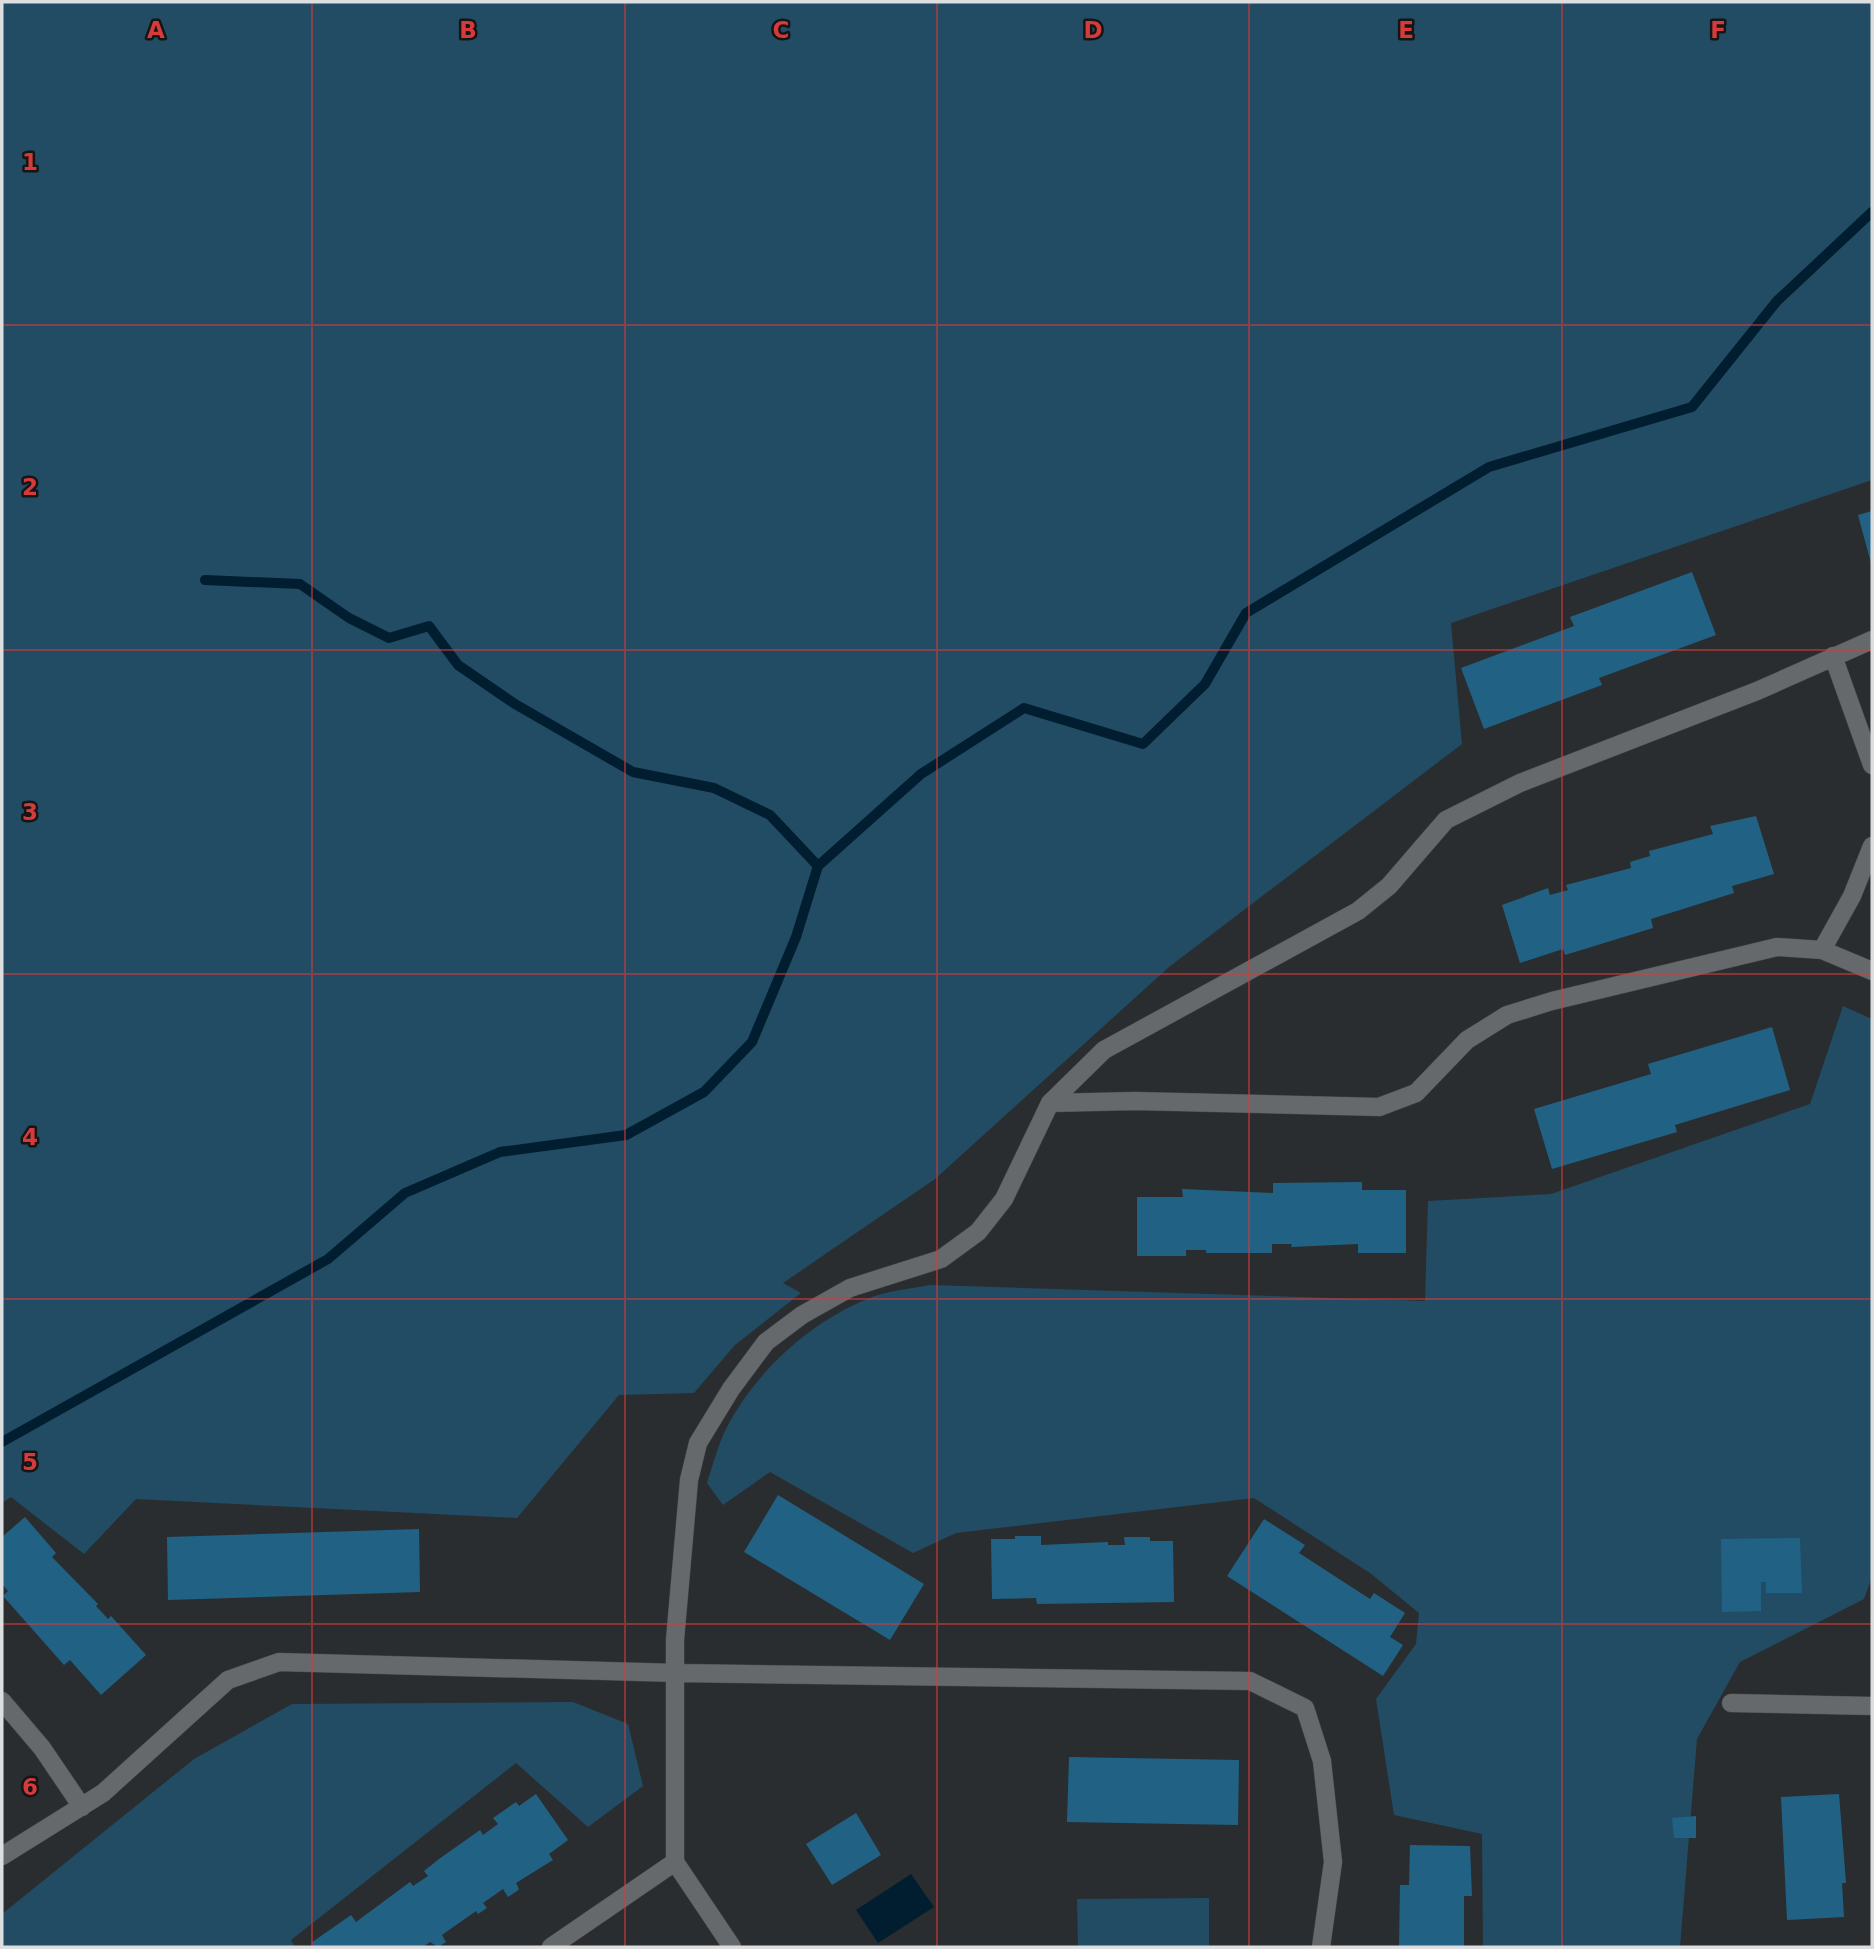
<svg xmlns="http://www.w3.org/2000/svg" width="1874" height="1949" viewBox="0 0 1874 1949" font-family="'DejaVu Sans',sans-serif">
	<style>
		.green { fill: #224c63 }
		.water { fill: #001e2f }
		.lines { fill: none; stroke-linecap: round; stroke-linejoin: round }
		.stream { stroke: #001e2f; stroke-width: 10 }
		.building { fill: #216284 }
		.minor-casing { stroke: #47494b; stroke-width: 19 }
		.minor { stroke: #66696b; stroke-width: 18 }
		.grid { fill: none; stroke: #d73a3a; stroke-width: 2; stroke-opacity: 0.55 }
		.grid-label { font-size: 23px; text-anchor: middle; font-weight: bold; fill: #d73a3a; stroke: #141516; stroke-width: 5; stroke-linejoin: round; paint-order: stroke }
	</style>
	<rect width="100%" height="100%" fill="#2a2d2f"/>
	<path class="green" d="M2,2H1872V480L1451,623L1462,744L1169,967L935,1179L783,1283L801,1293L735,1345L694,1393L619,1395L517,1518L136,1499L84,1554L11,1497L2,1503Z
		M1843,1006L1872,1019V1577L1864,1599L1740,1662L1697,1739L1680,1947H1483L1482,1834L1394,1815L1376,1699L1416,1644L1419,1613L1370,1573L1254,1498L956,1533L913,1553L770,1472L723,1505L707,1483C712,1467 717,1449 724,1433C752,1375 807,1324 867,1299C886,1291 909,1289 930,1285L1425,1301L1428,1201L1551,1194L1810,1104Z
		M573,1702L628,1724L643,1786L588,1827L516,1763L291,1940L295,1947H2V1914L194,1759L292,1704Z
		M1209,1898V1947H1078L1077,1899Z"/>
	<path class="water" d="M911,1874L934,1907L878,1943L856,1910Z"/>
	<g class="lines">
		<path class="stream" d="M205,580L300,584L349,618L389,638L429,626L458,665L515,704L633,772L714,788L770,815L818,866
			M2,1442L328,1259L405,1193L500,1152L626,1135L704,1092L752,1042L796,937L818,866L921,774L1024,708L1143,744L1205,684L1246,613L1489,467L1692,407L1777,301L1872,212"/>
	</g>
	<path class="building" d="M1872,511V562L1871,563L1858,515Z
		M1692,572L1716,635L1599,678L1602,685L1484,729L1461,668L1574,626L1570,617Z
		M1756,816L1774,874L1732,886L1734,893L1651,919L1653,928L1565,955L1563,949L1520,963L1502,905L1548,888L1550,895L1568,890L1566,885L1631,868L1630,862L1650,856L1649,851L1713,834L1710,826Z
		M1772,1027L1790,1090L1675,1125L1677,1132L1552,1169L1534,1109L1651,1074L1648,1064Z
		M1362,1182V1190H1406V1253H1358V1244L1291,1247L1292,1244H1272V1253H1206V1250H1186V1256H1137V1197H1183L1182,1189L1273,1193V1183Z
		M778,1495L924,1584L890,1640L744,1552Z
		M25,1517L56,1553L52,1557L98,1604L96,1606L108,1619L111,1616L146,1655L101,1695L70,1660L64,1665L3,1596L8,1591L2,1584V1537Z
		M1264,1519L1305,1545L1299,1553L1370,1599L1374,1593L1405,1613L1390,1637L1403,1645L1383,1676L1227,1576Z
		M419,1529L420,1592L168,1600L167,1537Z
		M1015,1536H1041V1545L1108,1542V1545H1125L1124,1537H1150V1541H1173L1174,1602L1037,1604L1036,1598L992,1599L991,1539H1015Z
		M1800,1538L1802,1593H1766V1582H1761V1611L1722,1612L1721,1539Z
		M1069,1757L1239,1760L1238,1825L1067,1822Z
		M536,1794L568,1840L549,1854L553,1860L516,1883L519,1889L517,1891L508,1897L503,1889L483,1903L487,1908L478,1914L476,1911L442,1935L446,1942L438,1947L430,1942L423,1947H314L311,1943L351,1915L356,1922L410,1882L413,1886L428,1876L424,1871L439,1859L480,1830L483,1835L498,1824L493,1818L516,1802L519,1806Z
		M1839,1794L1846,1883H1842L1844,1917L1787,1920L1781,1797Z
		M856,1813L881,1855L832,1885L806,1844Z
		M1696,1816V1838H1674L1672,1818Z
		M1410,1845L1470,1846L1472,1896H1464V1947H1399L1400,1885H1409Z"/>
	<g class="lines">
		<defs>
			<path id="minor" d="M1833,656L1872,765
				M1822,950L1852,896L1872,846
				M1050,1103L1135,1101L1379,1107L1416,1093L1467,1040L1507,1015L1552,1001L1777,947L1822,950L1872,971
				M2,1701L42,1748L82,1807
				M1731,1703L1872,1706
				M2,1856L103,1793L228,1680L279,1662L677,1673L1250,1681L1305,1708L1322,1761L1333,1862L1321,1947
				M551,1947L675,1862
				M732,1947L675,1862V1640L689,1480L698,1443L731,1389L766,1342L802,1315L850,1288L941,1259L978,1232L1004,1199L1050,1103L1104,1050L1358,911L1389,886L1446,820L1520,783L1757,691L1872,640"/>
		</defs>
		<use href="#minor" class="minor-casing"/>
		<use href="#minor" class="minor"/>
	</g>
	<path class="grid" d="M312,2V1947M625,2V1947M937,2V1947M1249,2V1947M1562,2V1947M2,325H1872M2,650H1872M2,974H1872M2,1299H1872M2,1624H1872"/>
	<g class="grid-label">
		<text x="156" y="38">A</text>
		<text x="468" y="38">B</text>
		<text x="781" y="38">C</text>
		<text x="1093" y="38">D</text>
		<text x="1406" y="38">E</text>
		<text x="1718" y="38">F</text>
		<text x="30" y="170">1</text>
		<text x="30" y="495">2</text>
		<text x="30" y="820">3</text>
		<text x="30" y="1145">4</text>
		<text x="30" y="1470">5</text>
		<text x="30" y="1795">6</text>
	</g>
	<rect width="1874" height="1949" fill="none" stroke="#dcdedf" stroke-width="7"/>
</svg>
